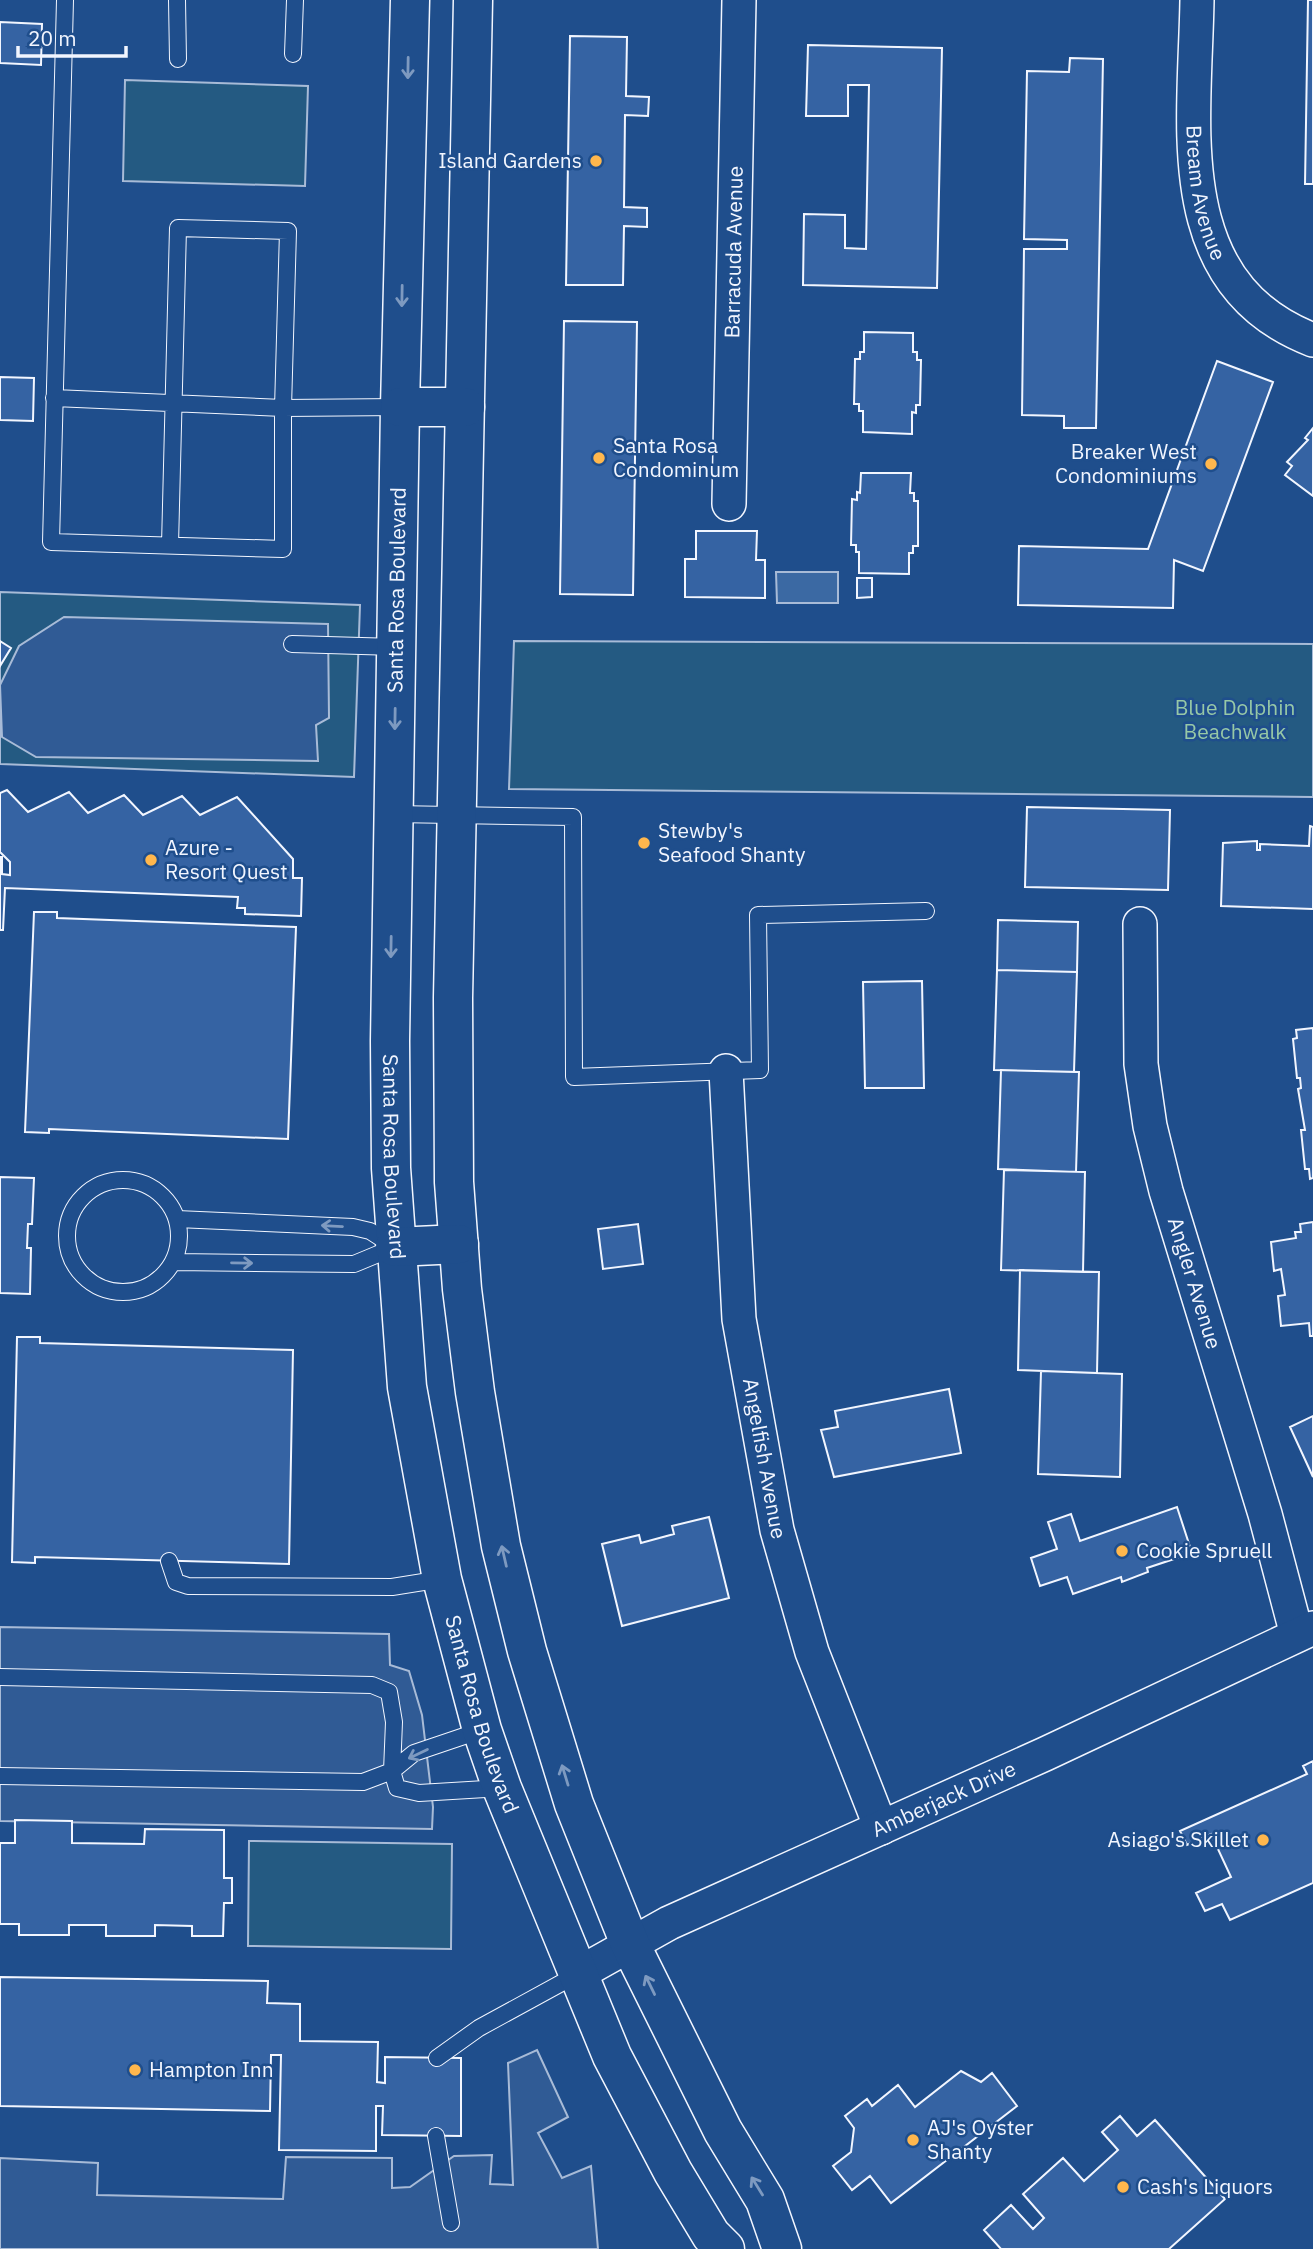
<svg xmlns="http://www.w3.org/2000/svg" width="1313" height="2249" viewBox="0 0 1313 2249" font-family="'IBM Plex Sans',sans-serif">
	<style>
		.green { fill: #245a82; stroke: #a8bbd7; stroke-width: 2 }
		.parking { fill: #305b95; stroke: #a8bbd7; stroke-width: 2 }
		.water { fill: #3b69a3; stroke: #a8bbd7; stroke-width: 2 }
		.building { fill: #3563a3; stroke: #f2f6ff; stroke-width: 2 }
		.lines { fill: none; stroke-linecap: round; stroke-linejoin: round }
		.lane-casing { stroke: #f2f6ff; stroke-width: 18 }
		.street-casing { stroke: #f2f6ff; stroke-width: 36 }
		.secondary-casing { stroke: #f2f6ff; stroke-width: 41 }
		.lane { stroke: #1f4e8c; stroke-width: 16 }
		.street { stroke: #1f4e8c; stroke-width: 33 }
		.secondary { stroke: #1f4e8c; stroke-width: 38 }
		.oneway { stroke: #7e9ac0 }
		.poi-dot { fill: #ffb74d; stroke: #1f4e8c; stroke-width: 2.5 }
		.labels { text-anchor: middle; stroke-width: 5; stroke-linejoin: round; paint-order: stroke }
		.poi-label { font-size: 21px; fill: #f2f6ff; stroke: #1f4e8c; text-anchor: start }
		.street-label { font-size: 21px; fill: #f2f6ff; stroke: #1f4e8c }
		.park-label { font-size: 21px; fill: #97c8a6; stroke: #1f4e8c }
	</style>
	<rect width="100%" height="100%" fill="#1f4e8c"/>
	<path class="green" d="M125,80L308,86L305,186L123,181Z
		M0,592L360,605L354,777L0,764Z
		M514,641L1313,644V797L509,789Z
		M249,1841L452,1844L451,1949L248,1946Z"/>
	<path class="parking" d="M64,617L328,624L329,718L316,725L318,761L36,757L2,737L0,685L19,646Z
		M0,1627L389,1634L390,1665L409,1671L422,1715L433,1807L432,1829L0,1821Z
		M537,2050L568,2117L538,2133L562,2178L591,2166L598,2249H0V2158L98,2163L97,2195L283,2199L286,2157L392,2158V2188L410,2187L454,2156L492,2155L490,2184L513,2185L508,2063Z"/>
	<path class="water" d="M776,572H838V603H777Z"/>
	<path class="building" d="M1308,0H1313V184H1305Z
		M0,22L42,24L41,65L0,63Z
		M570,36L627,37L626,96L649,97L648,116L625,115L624,207L647,208V227L624,226L623,285H566Z
		M808,45L942,48L937,288L803,285L804,214L845,215V248L866,249L869,85H848V116H806Z
		M1070,58L1103,59L1096,428H1064V416L1022,415L1024,249H1067V240L1024,239L1027,71L1069,72Z
		M564,321L637,322L633,595L560,594Z
		M864,332L913,333V352H917V360H921L920,405H916V413L912,412V434L863,432V411H859V404H854L855,359H860V352H864Z
		M1217,361L1273,382L1203,571L1174,560L1173,608L1018,605L1019,546L1148,549Z
		M0,377L34,378L33,421L0,420Z
		M1313,428V496L1285,475L1292,466L1287,462L1308,440L1305,438Z
		M861,473H911L910,493H914V501H918V546H913V553H909V574L859,573V552H856V545H851L852,499L857,500V492L860,493Z
		M696,531H757L756,560H765V598L685,597V559H696Z
		M857,578H872V597L857,598Z
		M0,641L11,648L0,666Z
		M7,790L28,812L69,792L88,813L124,795L143,815L182,796L200,815L237,797L293,859V878H302L301,916L245,914V908H237L238,897L5,888L3,930H0V857H2V874L10,875V862L0,852V793Z
		M1027,807L1170,810L1168,890L1025,887Z
		M1310,826L1313,827V909L1221,906L1223,843L1257,841V850H1260V844L1309,846Z
		M34,912H57V918L296,927L288,1139L49,1129V1133L25,1132Z
		M998,920L1078,922L1077,972L997,970Z
		M997,970L1077,972L1074,1072L994,1070Z
		M922,981L924,1088H865L863,982Z
		M1313,1028V1178L1310,1179L1309,1169H1305L1301,1130H1305L1298,1089L1301,1088L1300,1078H1297L1293,1039L1297,1038L1296,1030Z
		M1001,1070L1079,1072L1076,1172L998,1169Z
		M1004,1170L1085,1172L1083,1272L1001,1270Z
		M0,1177L34,1178L32,1224H28L27,1248H31L30,1294L0,1293Z
		M1313,1222V1336H1310L1309,1323L1281,1326L1278,1296L1285,1295L1281,1269L1274,1271L1271,1242L1296,1238L1295,1232H1301L1300,1224Z
		M638,1224L643,1264L603,1269L598,1229Z
		M1020,1270L1099,1272L1097,1373L1018,1370Z
		M17,1337H40V1343L293,1350L289,1564L35,1557V1563L12,1562Z
		M1041,1371L1122,1374L1120,1477L1038,1474Z
		M949,1389L961,1453L834,1477L821,1430L838,1427L835,1411Z
		M1313,1416V1477L1290,1427Z
		M1177,1507L1192,1553L1147,1568L1148,1572L1122,1582L1121,1577L1073,1594L1067,1577L1040,1586L1031,1558L1057,1549L1048,1522L1071,1514L1080,1541Z
		M709,1517L729,1598L622,1626L602,1544L639,1535L641,1543L674,1534L672,1526Z
		M1313,1761V1883L1230,1920L1222,1904L1205,1911L1196,1893L1231,1877L1211,1834L1187,1845L1180,1831L1307,1774L1303,1766Z
		M15,1820L72,1821V1843L144,1844L145,1829L224,1830V1878H232V1903H224L223,1936H192V1926L155,1925V1936H106V1925H69V1935H19V1924H0V1843H15Z
		M0,1977L268,1981L267,2003L300,2004V2041L378,2042L377,2082L385,2083V2057L461,2058V2136L382,2135L383,2106H376V2151L279,2150L281,2055H271L270,2111L0,2106Z
		M961,2071L981,2082L992,2073L1017,2106L891,2203L870,2176L852,2190L833,2166L851,2152L854,2128L845,2116L867,2099L872,2106L898,2085L915,2107Z
		M1120,2116L1137,2136L1155,2120L1225,2199L1169,2249H1001L984,2230L1011,2205L1033,2229L1044,2218L1023,2194L1063,2158L1084,2181L1118,2150L1102,2132Z"/>
	<g class="lines">
		<defs>
			<path id="lane" d="M65,0L51,542L283,549V408L400,407
				M177,0L178,59
				M293,54L295,0
				M54,398L283,408L288,231L178,228L170,545
				M292,644L396,647
				M394,814L573,817L574,1077L760,1070L758,915L926,911
				M67 1236a56 56 0 1 1 112 0a56 56 0 1 1-112 0Z
				M174,1262L354,1264L395,1247L370,1231L353,1227L177,1219
				M169,1561L176,1582L188,1586L392,1587L442,1579
				M0,1677L372,1685L389,1692L394,1722L392,1771L363,1782L0,1776
				M482,1730L414,1753L392,1771L397,1788L419,1793L502,1788
				M437,2058L479,2028L576,1975
				M436,2136L451,2223"/>
			<g id="street">
				<path id="s1" d="M1197,0C1195,126 1167,284 1313,340"/>
				<path id="s2" d="M729,504L739,0"/>
				<path id="s3" d="M1140,924L1141,1064L1150,1126L1166,1191L1265,1514L1297,1635"/>
				<path id="s4" d="M726,1071L739,1319L777,1530L812,1652L881,1828"/>
				<path id="s5" d="M576,1975L669,1923L1045,1754L1313,1628"/>
			</g>
			<g id="secondary">
				<path id="s6" d="M410,0L400,407L390,1041L391,1168L407,1387L442,1579L482,1730L502,1788L612,2056L673,2172L711,2235L725,2249"/>
				<path d="M473,0L453,998L454,1182L462,1289L475,1392L501,1546L527,1651L574,1804L630,1944L723,2131L765,2200L782,2249"/>
				<path d="M400,407H465"/>
				<path d="M395,1247L459,1244"/>
			</g>
		</defs>
		<use href="#lane" class="lane-casing"/>
		<use href="#street" class="street-casing"/>
		<use href="#secondary" class="secondary-casing"/>
		<use href="#lane" class="lane"/>
		<use href="#street" class="street"/>
		<use href="#secondary" class="secondary"/>
	</g>
	<defs><path id="oneway-shaft" d="M-6 0H5M1.5-3L5.5 0L1.5 3" fill="none" stroke-width="1.6" stroke-linecap="round" stroke-linejoin="round" transform="scale(1.75)"/></defs>
	<g class="oneway">
		<use href="#oneway-shaft" transform="translate(408 68) rotate(91)"/>
		<use href="#oneway-shaft" transform="translate(402 296) rotate(91)"/>
		<use href="#oneway-shaft" transform="translate(395 719) rotate(91)"/>
		<use href="#oneway-shaft" transform="translate(391 947) rotate(91)"/>
		<use href="#oneway-shaft" transform="translate(332 1226) rotate(-177)"/>
		<use href="#oneway-shaft" transform="translate(242 1263) rotate(1)"/>
		<use href="#oneway-shaft" transform="translate(504 1556) rotate(-103)"/>
		<use href="#oneway-shaft" transform="translate(418 1754) rotate(154)"/>
		<use href="#oneway-shaft" transform="translate(565 1775) rotate(-107)"/>
		<use href="#oneway-shaft" transform="translate(650 1985) rotate(-116)"/>
		<use href="#oneway-shaft" transform="translate(757 2186) rotate(-122)"/>
	</g>
	<g class="poi-dot">
		<circle cx="596" cy="161" r="7"/>
		<circle cx="599" cy="458" r="7"/>
		<circle cx="1211" cy="464" r="7"/>
		<circle cx="644" cy="843" r="7"/>
		<circle cx="151" cy="860" r="7"/>
		<circle cx="1122" cy="1551" r="7"/>
		<circle cx="1263" cy="1840" r="7"/>
		<circle cx="135" cy="2070" r="7"/>
		<circle cx="913" cy="2140" r="7"/>
		<circle cx="1123" cy="2187" r="7"/>
	</g>
	<g class="labels">
		<g class="poi-label">
			<text x="582" y="168" text-anchor="end">Island Gardens</text>
			<text x="613" y="453">Santa Rosa<tspan x="613" dy="24">Condominum</tspan></text>
			<text x="1197" y="459" text-anchor="end">Breaker West<tspan x="1197" dy="24">Condominiums</tspan></text>
			<text x="658" y="838">Stewby's<tspan x="658" dy="24">Seafood Shanty</tspan></text>
			<text x="165" y="855">Azure -<tspan x="165" dy="24">Resort Quest</tspan></text>
			<text x="1136" y="1558">Cookie Spruell</text>
			<text x="1249" y="1847" text-anchor="end">Asiago's Skillet</text>
			<text x="149" y="2077">Hampton Inn</text>
			<text x="927" y="2135">AJ's Oyster<tspan x="927" dy="24">Shanty</tspan></text>
			<text x="1137" y="2194">Cash's Liquors</text>
		</g>
		<g class="street-label">
			<text dy="7" stroke="none"><textPath href="#s1" startOffset="194">Bream Avenue</textPath></text>
			<text dy="7" stroke="none"><textPath href="#s2" startOffset="252">Barracuda Avenue</textPath></text>
			<text transform="translate(397 590) rotate(-89)" y="7">Santa Rosa Boulevard</text>
			<text dy="7" stroke="none"><textPath href="#s6" startOffset="1157">Santa Rosa Boulevard</textPath></text>
			<text dy="7" stroke="none"><textPath href="#s3" startOffset="366">Angler Avenue</textPath></text>
			<text dy="7" stroke="none"><textPath href="#s4" startOffset="390">Angelfish Avenue</textPath></text>
			<text dy="7" stroke="none"><textPath href="#s6" startOffset="1724">Santa Rosa Boulevard</textPath></text>
			<text dy="7" stroke="none"><textPath href="#s5" startOffset="408">Amberjack Drive</textPath></text>
		</g>
		<g class="park-label">
			<text x="1235" y="715">Blue Dolphin<tspan x="1235" dy="24">Beachwalk</tspan></text>
		</g>
	</g>
	<path d="M18 46v10h108v-10" fill="none" stroke="#f2f6ff" stroke-width="3.5"/>
	<text x="28" y="46" font-size="21" fill="#f2f6ff" stroke="#1f4e8c" stroke-width="5" paint-order="stroke">20 m</text>
</svg>
